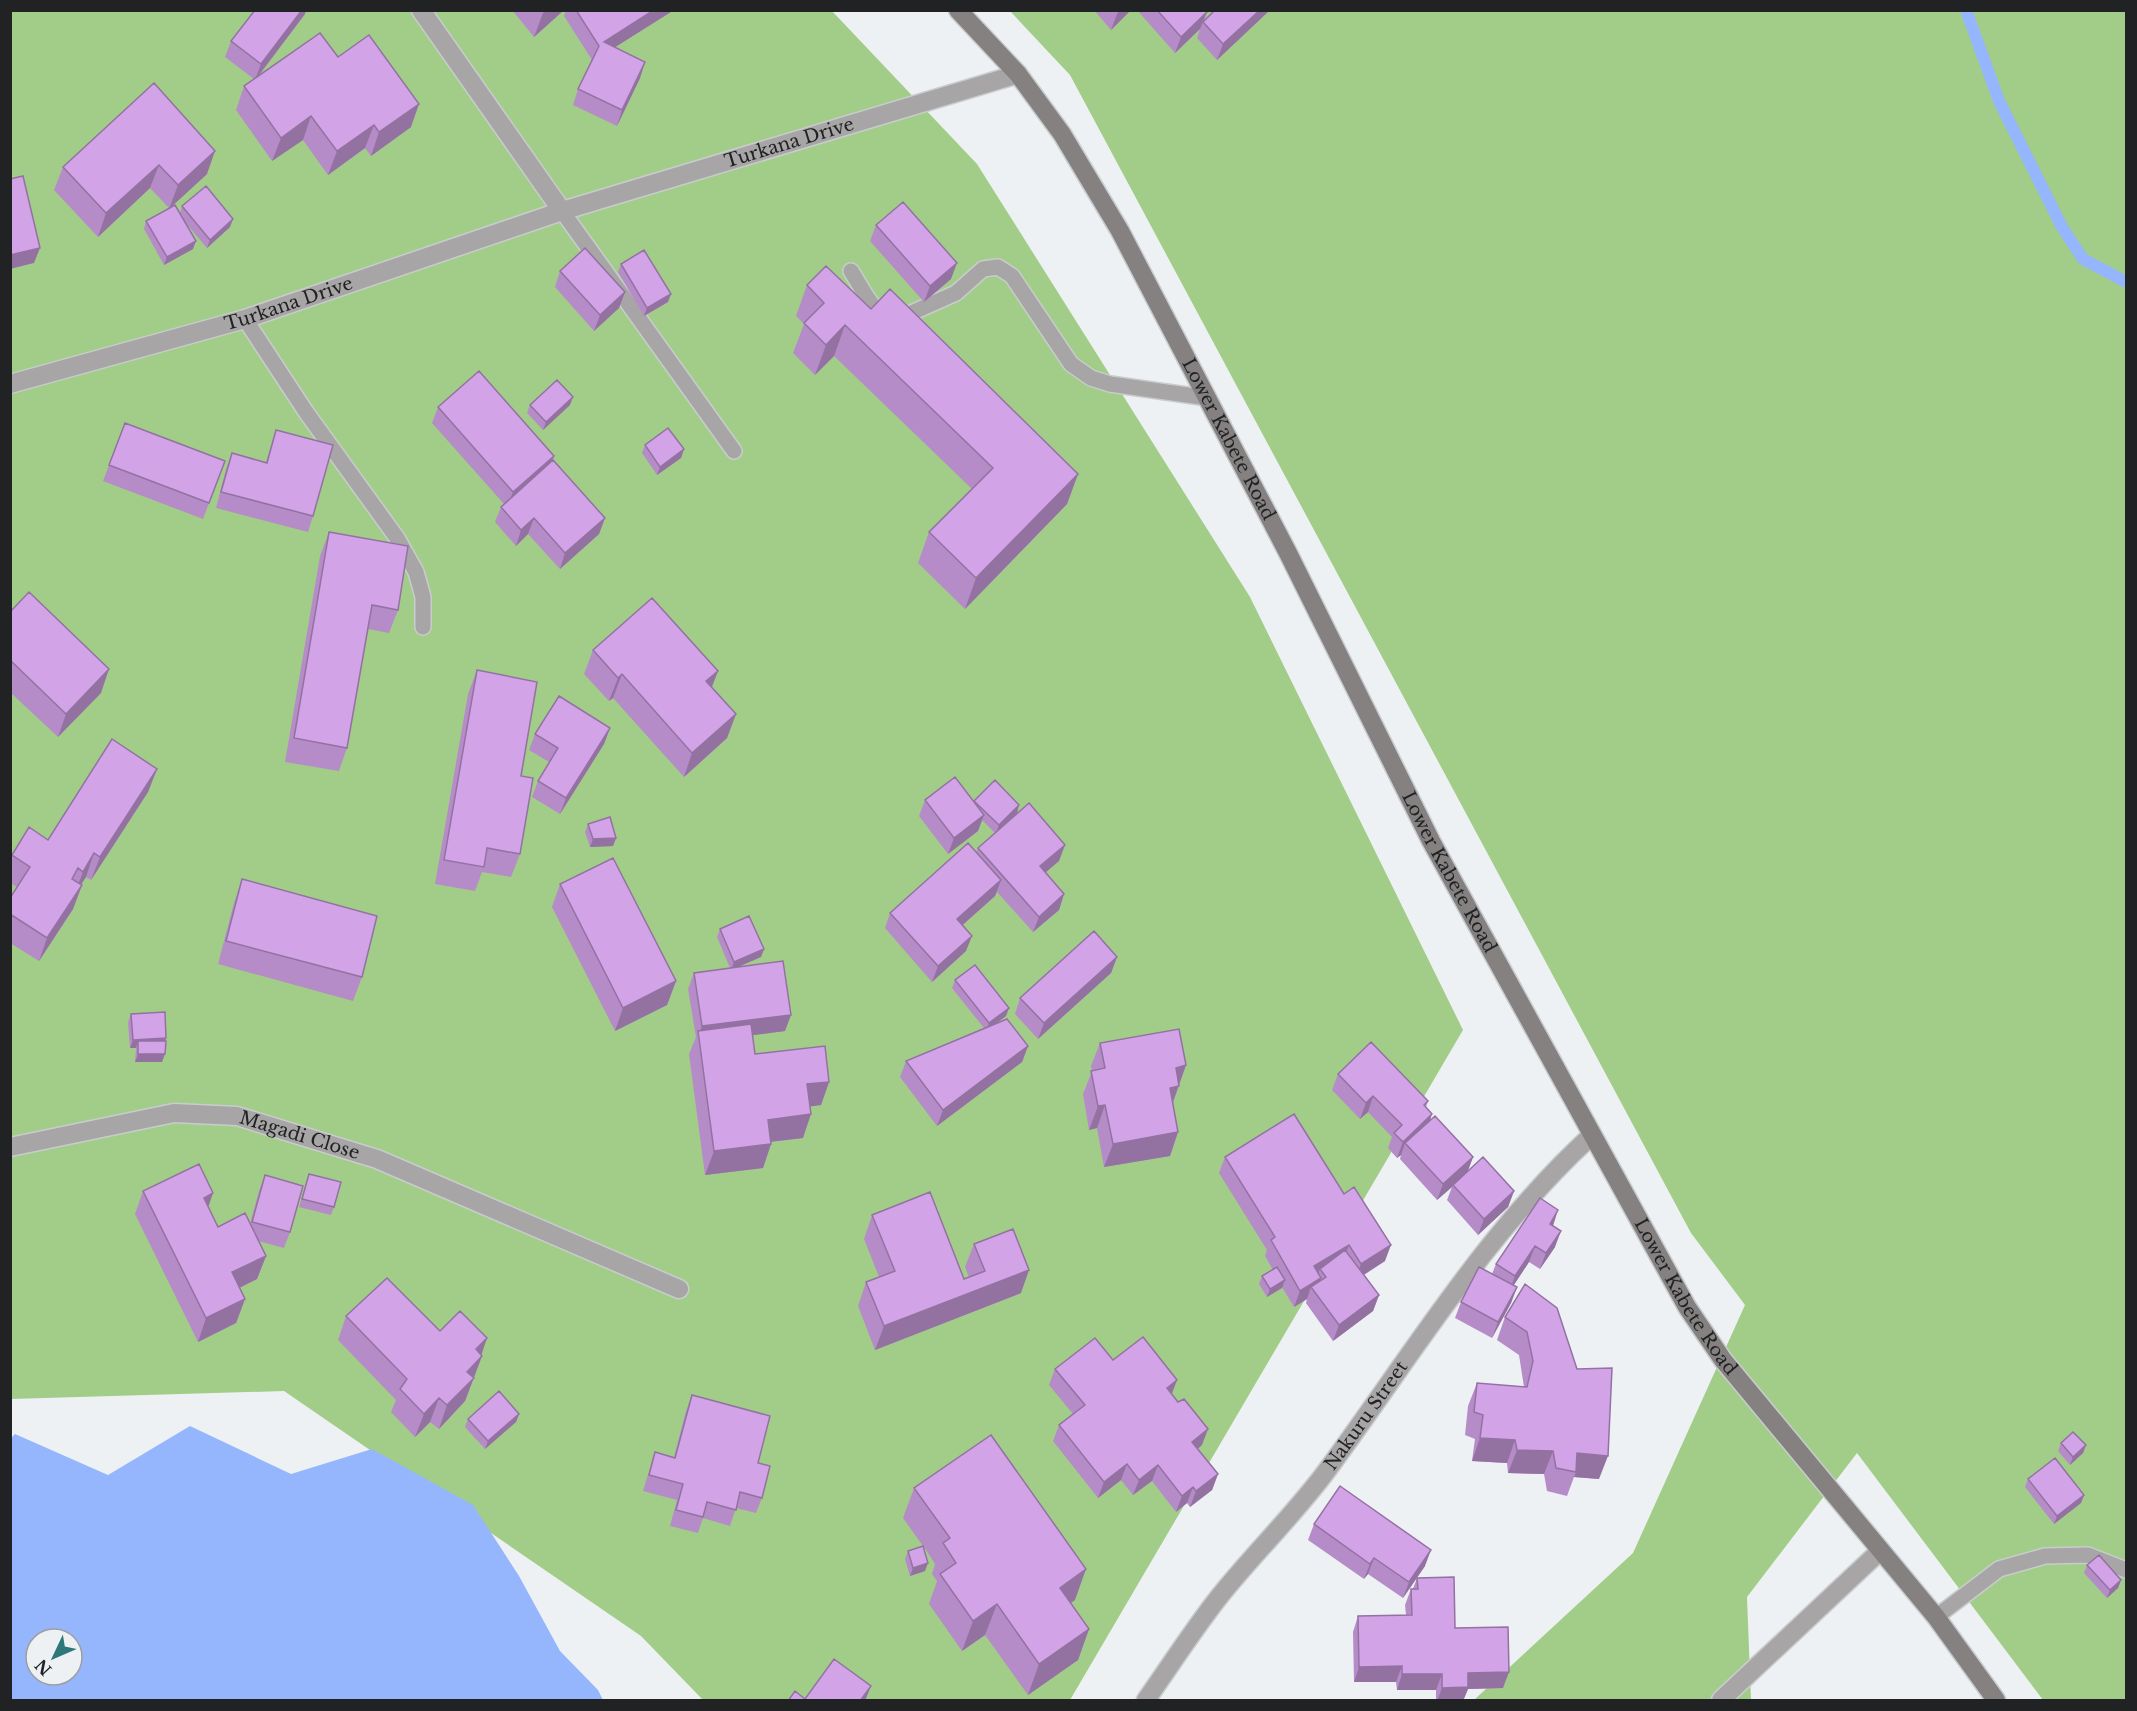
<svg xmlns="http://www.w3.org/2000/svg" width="2137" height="1711" viewBox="0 0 2137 1711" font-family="'Libre Baskerville',serif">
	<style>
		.green { fill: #a2cd88 }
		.water { fill: #95b6fc; fill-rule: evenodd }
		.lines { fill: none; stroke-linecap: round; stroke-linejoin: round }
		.stream { stroke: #95b6fc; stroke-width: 12 }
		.lane-casing { stroke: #c9ccce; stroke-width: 18 }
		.street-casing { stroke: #c9ccce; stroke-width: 21 }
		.secondary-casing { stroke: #c9ccce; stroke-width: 21 }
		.lane { stroke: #a7a5a5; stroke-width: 15 }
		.street { stroke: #a7a5a5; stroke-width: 18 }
		.secondary { stroke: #848180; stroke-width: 18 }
		.wall { fill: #b58cc7 }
		.shaded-wall { fill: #9372a2 }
		.building { fill: #d2a3e7; stroke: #9372a2; stroke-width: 1.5 }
		.labels { text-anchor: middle; stroke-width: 4.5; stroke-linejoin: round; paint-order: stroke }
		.street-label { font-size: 18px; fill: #212223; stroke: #eef1f4 }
	</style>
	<rect width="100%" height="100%" fill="#eef1f4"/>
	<path class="green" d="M10,11H832L977,164L1250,597L1463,1030L1070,1700H703L641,1636L284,1391L11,1399Z
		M1010,11H2126V1700H2043L1857,1453L1747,1597L1751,1700H1474L1633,1553L1745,1305L1691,1233L1070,75Z"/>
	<path class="water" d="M190,1426L291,1474L372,1449L473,1505L519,1576L560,1651L598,1690L603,1700H11V1438L15,1434L108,1475ZM36,1639H72V1675H36Z"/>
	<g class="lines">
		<path class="stream" d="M1966,10L1999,101L2062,227L2083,259L2126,282"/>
		<defs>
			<path id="lane" d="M562,211L734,451
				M851,271C863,289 874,319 898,319L956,293L983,269L998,267L1012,276L1071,364L1091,378L1110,384L1208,398
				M245,319L306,412L397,538L416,572L423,597V627
				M1936,1617L1999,1569L2045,1556L2088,1555L2126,1570"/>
			<g id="street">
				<path d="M421,10L562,211"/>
				<path id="s1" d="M10,384L245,319L562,211L1018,74"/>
				<path id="s2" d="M10,1147L174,1113L237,1116L377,1159L679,1289"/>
				<path id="s3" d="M1146,1700C1170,1666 1193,1630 1219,1597C1254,1553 1295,1514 1328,1469C1412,1355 1486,1232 1591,1136"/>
				<path d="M1721,1700L1880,1551"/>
			</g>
			<g id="secondary">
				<path id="s4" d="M958,10L1018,74L1062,134L1120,231L1288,553L1431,841L1687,1307L1723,1360L1936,1617L1996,1700"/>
			</g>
		</defs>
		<use href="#lane" class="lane-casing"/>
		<use href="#street" class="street-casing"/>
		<use href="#secondary" class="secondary-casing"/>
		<use href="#lane" class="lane"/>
		<use href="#street" class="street"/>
		<use href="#secondary" class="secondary"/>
	</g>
	<path class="wall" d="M512,10H564L534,37Z
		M566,10H674L615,47L645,62L640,78L617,126L573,105L578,89L592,60L564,16Z
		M1094,10H1131L1111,30Z
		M1137,10H1205L1207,12L1204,21L1215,10H1270L1217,60L1197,38L1200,29L1175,53Z
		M305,14L258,77L338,57L411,127L371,156L365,148L328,175L303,140L272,161L236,110L244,86L254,79L225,57L231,41Z
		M154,83L207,174L171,207L180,213L182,206L230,227L207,248L184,221L193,249L164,265L144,229L146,221L169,208L150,188L98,237L54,190L63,167Z
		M876,225L951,279L924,302L870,241Z
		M621,264L668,302L644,316L618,272Z
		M560,271L625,292L619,308L594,331L555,287Z
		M807,285L871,309L1078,474L1067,504L965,609L918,563L929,532L972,489L834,356L815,375L793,353L804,324L796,316Z
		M530,405H570L543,430L527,413Z
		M438,407L554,456L553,460L605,518L599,534L560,569L528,534L516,546L495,522L501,507L504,504L432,423Z
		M125,423L225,461L203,519L103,481Z
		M276,430L313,516L308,532L216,508L226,469L232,453L266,462Z
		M645,445L684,449L681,458L657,475L642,453Z
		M329,532L398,610L389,633L368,629L347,748L339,771L285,762L320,556Z
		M10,608L101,693L58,737L10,692Z
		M593,650L718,671L712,687L736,714L727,738L684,777L613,698L609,701L584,674Z
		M477,670L521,776L520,854L511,877L482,872L475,891L435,884L468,694Z
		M610,728L604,744L560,814L532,797L538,781L549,762L529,750L535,734Z
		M157,769L148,792L91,880L86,877L81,885H82L73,909L39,961L10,943V898L17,887L10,883V857L12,855L48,840Z
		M925,800L974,802V801L1019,805L1017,813L1008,821L1059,861L1045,873L1064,894L1059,910L1033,932L997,892L995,896L963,925L966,951L932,982L885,928L890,913L976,852L978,848L995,833L982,820L978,831L948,854L919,816Z
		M588,824L616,838L613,846L590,847L585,832Z
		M242,879L362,977L353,1001L218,964L234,903Z
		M560,884L676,981L667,1005L615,1031L552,907Z
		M720,929L764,949L761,957L738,967L785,1031L753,1035L755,1054L829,1082L821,1105L810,1106L803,1138L771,1142V1144L763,1168L705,1175L689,1054L696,1037L688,989L694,973L730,968L717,937Z
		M1117,957L1111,973L1038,1039L1015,1014L1020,998Z
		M955,980L1006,1016L997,1023L1028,1046L1022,1062L937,1126L900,1077L906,1061L984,1028L952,988Z
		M131,1014L166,1038L162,1062H135L136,1048H130L128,1022Z
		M1100,1043L1186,1065L1173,1103L1178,1132L1170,1156L1104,1167L1097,1128L1089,1130L1083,1094L1092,1071L1091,1066Z
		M1338,1074L1428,1101L1426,1107L1430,1120L1473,1157L1468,1171L1514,1191L1508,1207L1478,1235L1447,1200L1452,1187L1437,1200L1400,1159L1401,1155L1397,1158L1388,1148L1392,1137L1368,1112L1360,1119L1332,1090Z
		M1225,1157L1385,1261L1364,1275L1379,1295L1373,1311L1333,1341L1306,1303L1307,1299L1294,1307L1282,1287L1267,1297L1259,1284L1262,1276L1273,1270L1265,1256L1267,1250L1219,1173Z
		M309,1174L334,1207L331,1215L299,1207Z
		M265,1175L290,1232L284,1248L258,1241L266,1256L257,1279L239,1288L245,1299L236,1323L198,1342L135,1214L143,1191L213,1193L208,1207L218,1227L250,1224L259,1191Z
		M872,1215L964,1279L969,1277L965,1267L974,1244L1021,1293L875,1350L858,1306L866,1282L879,1277L864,1239Z
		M1553,1226L1555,1247L1540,1269L1529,1262L1514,1285L1517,1287L1511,1303L1492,1338L1455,1318L1461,1302L1492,1274L1496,1264Z
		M1525,1284L1599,1479L1574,1477L1567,1496L1547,1491L1544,1474L1508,1473L1507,1463L1472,1461L1475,1439L1465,1435L1468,1406L1477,1383L1524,1387L1519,1355L1497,1340L1505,1317Z
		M346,1316L440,1331L481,1355L482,1356L465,1401L439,1429L430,1422L415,1437L391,1412L396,1400L338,1340Z
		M1113,1360L1177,1380L1171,1394L1202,1445L1198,1449L1218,1474L1212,1490L1190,1507L1187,1503L1176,1512L1152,1481L1133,1495L1121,1480L1098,1498L1053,1441L1059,1425L1073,1414L1049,1385L1055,1369Z
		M692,1395L758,1463L762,1498L756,1513L736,1508L730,1526L703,1518L698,1533L670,1526L677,1500L643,1491L650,1468L655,1452L674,1457L686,1411Z
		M519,1414L516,1422L485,1449L465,1427L468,1419Z
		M2061,1443L2086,1445L2083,1453L2070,1465L2058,1451Z
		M2028,1479L2084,1495L2081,1503L2054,1524L2025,1487Z
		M914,1488L1075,1600L1070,1603L1089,1629L1078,1660L1028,1695L985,1635L962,1651L929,1604L937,1581L932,1574L935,1564L924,1547L925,1571L910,1576L905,1559L908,1551L923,1546L903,1518Z
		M1314,1524L1425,1566L1403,1598L1368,1574L1364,1579L1308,1540Z
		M2087,1565L2121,1580L2118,1588L2107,1598L2084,1573Z
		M1417,1578L1455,1628L1503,1688L1468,1689L1463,1701H1436V1690H1397L1396,1682H1354L1353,1632L1358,1616L1406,1615L1405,1605L1411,1589H1413Z"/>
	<path class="shaded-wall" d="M302,10H306L305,14L255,80L261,64Z
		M546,10H564L534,37L543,13Z
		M654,10H674L598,58L604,42Z
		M1120,10H1131L1111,30L1117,14Z
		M1260,10H1270L1217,60L1223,44Z
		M1207,12L1200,29L1175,53L1181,37Z
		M645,62L640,78L617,126L622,110Z
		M419,104L411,127L371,156L379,132Z
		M311,116L303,140L272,161L281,138Z
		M374,125L365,148L328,175L337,151Z
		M215,151L207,174L169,209L178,185Z
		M159,165L150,188L98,237L106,213Z
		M233,219L230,227L207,248L210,240Z
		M196,241L193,249L164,265L167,257Z
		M40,248L34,263L10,269V255Z
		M957,263L951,279L924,302L930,286Z
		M625,292L619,308L594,331L600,315Z
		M671,294L668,302L644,316L647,308Z
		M845,325L834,356L815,375L826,345Z
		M573,397L570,405L543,430L546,422Z
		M684,449L681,458L657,475L660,467Z
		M554,456L548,472L507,508L513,492Z
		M1078,474L1067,504L965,609L976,578Z
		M534,518L528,534L516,546L521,530Z
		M605,518L599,534L560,569L565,553Z
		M109,669L101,693L58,737L66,714Z
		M718,671L709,694L706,681Z
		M622,674L613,698L609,701L618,678Z
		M736,714L727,738L684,777L692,753Z
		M610,728L604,744L560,814L566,798Z
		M157,769L148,792L91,880L100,857Z
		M1019,805L1017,813L996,833L999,825Z
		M984,815L978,831L948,854L954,838Z
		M616,838L613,846L590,847L593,839Z
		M1065,845L1059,861L1034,882L1040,866Z
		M94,853L86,877L74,895L83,872Z
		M1001,880L995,896L951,935L957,919Z
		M82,885L73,909L39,961L47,938Z
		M1064,894L1059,910L1033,932L1039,917Z
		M972,936L966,951L932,982L938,966Z
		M764,949L761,957L731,970L734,962Z
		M1117,957L1111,973L1038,1039L1044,1023Z
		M676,981L667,1005L615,1031L623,1008Z
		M1009,1008L1006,1016L986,1031L989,1023Z
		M791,1015L785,1031L699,1042V1036L702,1026Z
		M166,1038L164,1046L138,1041L136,1048H130L133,1040Z
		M1028,1046L1022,1062L937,1126L943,1110Z
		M138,1054H165L162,1062H135Z
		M1186,1065L1170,1110L1169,1091L1176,1068Z
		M829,1082L821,1105L799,1108L807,1084Z
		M1373,1096L1368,1112L1360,1119L1366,1103Z
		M1105,1105L1097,1128L1089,1130L1098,1106Z
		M811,1114L803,1138L759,1143L768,1120Z
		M1432,1114L1427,1130L1405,1143L1401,1155L1397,1158L1403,1142Z
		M1178,1132L1170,1156L1104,1167L1113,1144Z
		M771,1144L763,1168L705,1175L714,1151Z
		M1473,1157L1467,1173L1453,1185L1452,1187L1437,1200L1443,1184Z
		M1514,1191L1508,1207L1478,1235L1484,1219Z
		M213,1193L205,1216L204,1198Z
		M1558,1210L1553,1226L1550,1224Z
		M1561,1231L1555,1247L1540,1269L1546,1253Z
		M1349,1245L1343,1261L1320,1269L1317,1277L1314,1266Z
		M1391,1245L1385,1261L1355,1280L1361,1264Z
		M1535,1246L1529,1262L1509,1292L1515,1276Z
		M266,1256L257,1279L223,1296L232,1272Z
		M1029,1270L1021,1293L875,1350L884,1326Z
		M1321,1278L1316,1293L1311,1287L1307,1299L1294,1307L1300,1291Z
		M1285,1280L1282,1288L1267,1297L1270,1289Z
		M1517,1287L1511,1303L1492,1338L1498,1322Z
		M1379,1295L1373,1311L1333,1341L1339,1325Z
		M245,1299L236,1323L198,1342L206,1318Z
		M487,1338L480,1359L482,1356L465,1401L439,1429L447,1405L476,1349Z
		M1177,1380L1171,1396L1167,1388Z
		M439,1398L430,1422L415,1437L424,1414Z
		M519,1414L516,1422L485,1449L488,1441Z
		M1208,1429L1202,1445L1186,1458L1192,1442Z
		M1480,1438L1515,1440L1507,1463L1472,1461Z
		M2086,1445L2083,1453L2070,1465L2073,1457Z
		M1517,1450L1553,1451L1544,1474L1508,1473Z
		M1577,1453L1608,1456L1599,1479L1574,1477L1576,1472Z
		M1127,1464L1121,1480L1098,1498L1104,1482Z
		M1158,1465L1152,1481L1133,1495L1139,1480Z
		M1218,1474L1212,1490L1190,1507L1196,1491Z
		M1193,1487L1187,1503L1176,1512L1182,1496Z
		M2084,1495L2081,1503L2054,1524L2057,1516Z
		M1431,1550L1425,1566L1403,1598L1409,1582Z
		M1374,1558L1368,1574L1364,1579L1370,1564Z
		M928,1563L925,1571L910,1576L913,1568Z
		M1086,1569L1075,1600L1049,1618L1060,1588Z
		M2121,1580L2118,1588L2107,1598L2110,1590Z
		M997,1604L985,1635L962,1651L973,1621Z
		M1089,1629L1078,1660L1028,1695L1039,1664Z
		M1402,1666L1396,1682H1354L1359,1667Z
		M1509,1672L1503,1688L1468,1689L1463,1701H1437L1442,1688L1468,1673Z
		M1402,1674H1442L1436,1690H1397Z
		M871,1686L865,1701H860Z"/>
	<path class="building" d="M255,10H302L261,64L231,41Z
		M576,10H654L604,42L645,62L622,110L578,89L599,46Z
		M1157,10H1205L1207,12L1181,37Z
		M1215,10H1260L1223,44L1203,22Z
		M320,33L338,57L369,35L419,104L379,132L374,125L337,151L311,116L281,138L244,86Z
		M154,83L215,151L178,185L159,165L106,213L63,167Z
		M23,176L40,248L10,255V179Z
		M206,186L233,219L210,240L182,206Z
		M903,202L957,263L930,286L876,225Z
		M175,205L196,241L167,257L146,221Z
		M585,248L625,292L600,315L560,271Z
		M644,250L671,294L647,308L621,264Z
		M826,266L871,309L890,289L1078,474L976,578L929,532L993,468L845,325L826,345L804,323L824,303L807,285Z
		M479,371L554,456L513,492L438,407Z
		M557,380L573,397L546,422L530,405Z
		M125,423L225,461L209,503L109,465Z
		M668,428L684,449L660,467L645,445Z
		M276,430L333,445L313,516L221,492L232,453L267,463Z
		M553,460L605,518L565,553L534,518L521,530L501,507Z
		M329,532L408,546L398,610L372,605L347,748L294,738Z
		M29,592L109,669L66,714L10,660V608L12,610Z
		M652,598L718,671L706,681L736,714L692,753L622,674L618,678L593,650Z
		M477,670L537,682L521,776L533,778L520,854L487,848L484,867L444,860Z
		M559,696L610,728L566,798L538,781L558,748L535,734Z
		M112,739L157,769L100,857L94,853L83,872L78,868L72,879L82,885L47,938L10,914V898L30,867L12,855L29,827L48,840Z
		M955,777L984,815L954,838L925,800Z
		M995,780L1019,805L999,825L974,801Z
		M1029,803L1065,845L1040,866L1064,894L1039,917L978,848Z
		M610,817L616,838L593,839L588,824Z
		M968,843L1001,880L957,919L972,936L938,966L890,913Z
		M613,858L676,981L623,1008L560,884Z
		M242,879L377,916L362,977L226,941Z
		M749,916L764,949L734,962L720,929Z
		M1094,931L1117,957L1044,1023L1020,998Z
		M783,961L791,1015L702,1026L694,973Z
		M975,965L1009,1008L989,1023L955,980Z
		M165,1012L166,1038L133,1040L131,1014Z
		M1007,1019L1028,1046L943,1110L906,1061Z
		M751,1024L755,1054L825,1046L829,1082L807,1084L811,1114L768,1120L771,1144L714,1151L698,1031Z
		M1179,1029L1186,1065L1176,1068L1179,1086L1170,1088L1178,1132L1113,1144L1105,1105L1098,1106L1091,1071L1105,1068L1100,1043Z
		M138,1041H166L165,1054H138Z
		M1371,1042L1428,1101L1424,1105L1432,1114L1403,1142L1394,1133L1402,1125L1373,1096L1366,1103L1338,1074Z
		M1294,1114L1344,1194L1354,1187L1391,1245L1361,1264L1349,1245L1314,1266L1321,1278L1300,1291L1271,1240L1275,1237L1225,1157Z
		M1435,1116L1473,1157L1443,1184L1405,1143Z
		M1483,1157L1514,1191L1484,1219L1453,1185Z
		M199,1164L213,1193L204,1198L218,1227L245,1213L266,1256L232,1272L245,1299L206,1318L143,1191Z
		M309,1174L341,1182L334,1207L302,1199Z
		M265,1175L303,1186L290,1232L252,1222Z
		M930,1192L964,1279L985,1271L974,1244L1013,1229L1029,1270L884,1326L866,1282L895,1271L872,1215Z
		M1540,1198L1558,1210L1550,1224L1561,1231L1546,1253L1535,1246L1515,1276L1496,1264Z
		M1345,1250L1379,1295L1339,1325L1311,1287L1326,1277L1320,1269Z
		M1277,1267L1285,1280L1270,1289L1262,1276Z
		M1479,1267L1517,1287L1498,1322L1461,1302Z
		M387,1278L440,1331L460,1311L487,1338L476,1349L482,1356L467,1372L474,1378L447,1405L439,1398L424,1414L400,1389L407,1379L346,1316Z
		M1525,1284L1557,1308L1577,1369L1612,1368L1608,1456L1577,1453L1576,1472L1556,1468L1553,1451L1517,1450L1515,1440L1480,1438L1483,1415L1474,1412L1477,1383L1527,1387L1533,1361L1527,1332L1505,1317Z
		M1143,1337L1177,1380L1167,1388L1178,1402L1184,1399L1208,1429L1192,1442L1218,1474L1196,1491L1193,1487L1182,1496L1158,1465L1139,1480L1127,1464L1104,1482L1059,1425L1085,1405L1055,1369L1095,1338L1113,1360Z
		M499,1391L519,1414L488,1441L468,1419Z
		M692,1395L770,1416L758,1463L770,1466L762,1498L740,1492L736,1510L707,1502L703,1517L676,1510L683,1484L649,1475L655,1452L675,1458Z
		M2073,1432L2086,1445L2073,1457L2061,1443Z
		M991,1435L1086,1569L1060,1588L1089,1629L1039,1664L997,1604L973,1621L940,1574L956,1563L943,1543L950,1538L914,1488Z
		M2055,1458L2084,1495L2057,1516L2028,1479Z
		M1340,1486L1431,1550L1409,1582L1374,1558L1370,1564L1314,1524Z
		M923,1546L928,1563L913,1568L908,1551Z
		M2099,1555L2121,1580L2110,1590L2087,1565Z
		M1454,1577L1455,1628L1508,1627L1509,1672L1468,1673V1687L1442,1688V1674H1402V1666L1359,1667L1358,1616L1412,1615L1411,1589H1418L1417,1578Z
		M834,1659L871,1686L860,1701H788L795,1691L805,1699Z"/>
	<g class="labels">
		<g class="street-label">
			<text dy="6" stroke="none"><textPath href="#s1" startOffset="816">Turkana Drive</textPath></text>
			<text dy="6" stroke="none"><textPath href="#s1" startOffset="290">Turkana Drive</textPath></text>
			<text dy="6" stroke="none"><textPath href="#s4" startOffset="510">Lower Kabete Road</textPath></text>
			<text dy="6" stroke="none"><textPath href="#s4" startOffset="996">Lower Kabete Road</textPath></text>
			<text dy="6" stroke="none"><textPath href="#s2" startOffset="296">Magadi Close</textPath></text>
			<text dy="6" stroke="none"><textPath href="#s4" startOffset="1482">Lower Kabete Road</textPath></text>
			<text dy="6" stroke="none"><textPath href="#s3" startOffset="360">Nakuru Street</textPath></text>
		</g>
	</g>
	<rect width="2137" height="1711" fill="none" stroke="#212223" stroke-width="24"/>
	<g transform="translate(54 1657) rotate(226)"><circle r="28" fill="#eef1f4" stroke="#9c9ea0" stroke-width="1.5"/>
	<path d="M0-4.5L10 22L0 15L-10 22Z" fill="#2e787b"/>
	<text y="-9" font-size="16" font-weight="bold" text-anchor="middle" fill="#212223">N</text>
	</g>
</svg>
